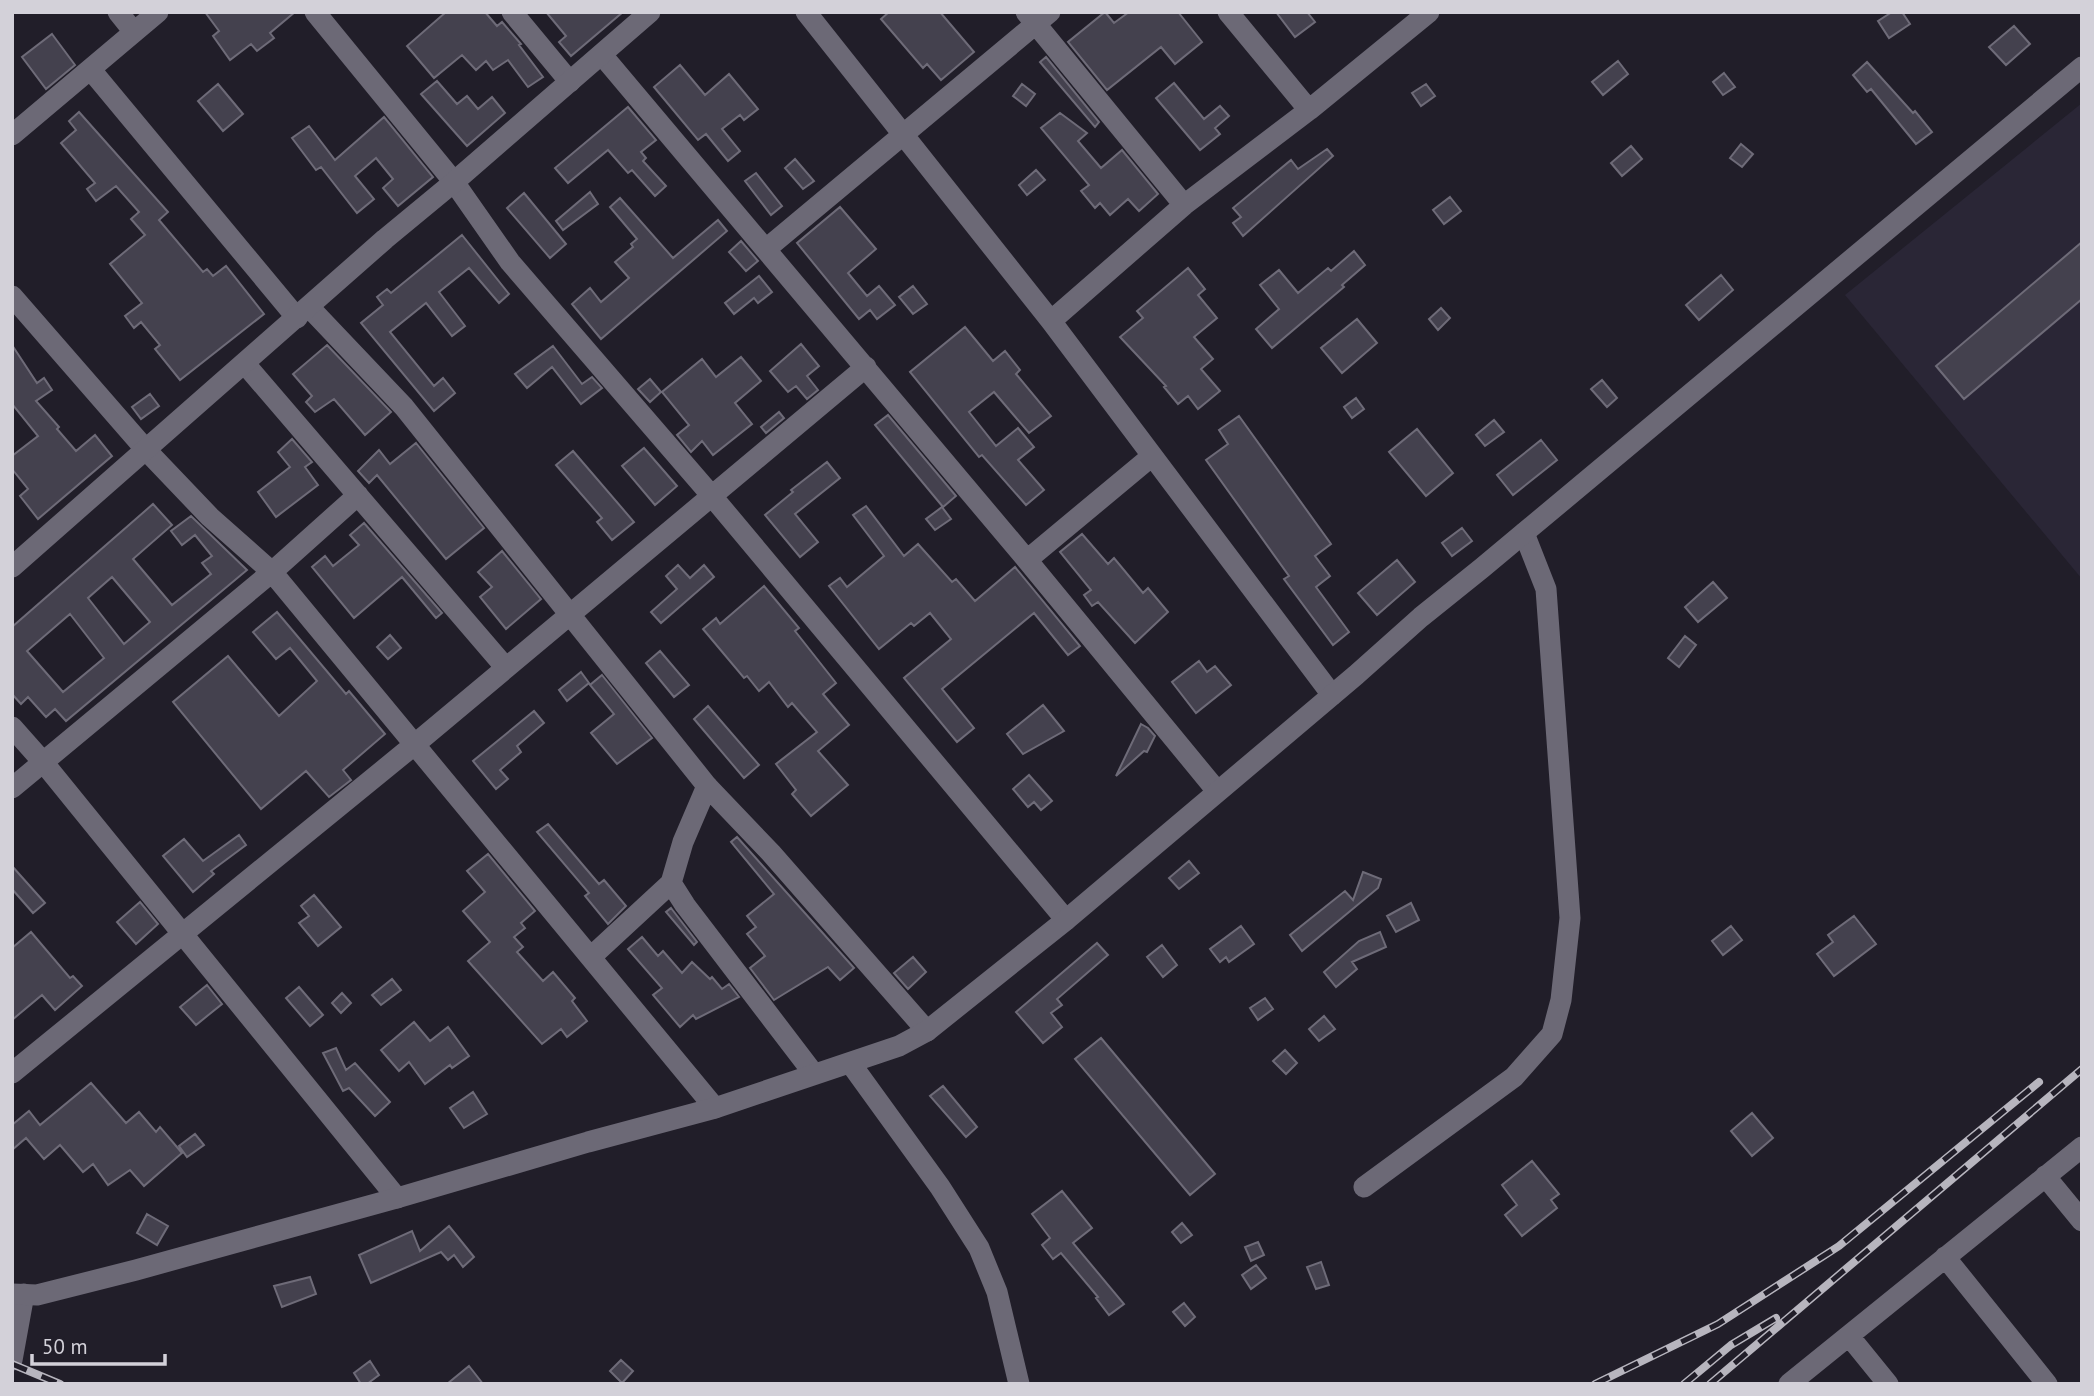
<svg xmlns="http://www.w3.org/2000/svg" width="2094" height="1396" viewBox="0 0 2094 1396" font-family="'PT Sans',sans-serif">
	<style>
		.built { fill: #2a2636 }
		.building { fill: #44414e; stroke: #6e6b78; stroke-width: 2; fill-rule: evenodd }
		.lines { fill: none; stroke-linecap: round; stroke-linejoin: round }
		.street { stroke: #6c6976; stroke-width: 21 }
		.secondary { stroke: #6c6976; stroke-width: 21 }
		.rail-casing { stroke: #b7b5be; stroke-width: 8 }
		.rail { stroke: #211e29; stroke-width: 5; stroke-dasharray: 16; stroke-linecap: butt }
	</style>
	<rect width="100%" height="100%" fill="#211e29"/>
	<path class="built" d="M2082,103V579L1845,295Z"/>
	<path class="building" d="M205,12H295L270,33L274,38L257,51L251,44L230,60L213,36L219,31Z
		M446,12H485L497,26L502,22L521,44L519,45L543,77L528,87L508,60L493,70L486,61L476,70L462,55L434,78L407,46Z
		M546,12H623L571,56L559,42L566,36Z
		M889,12H940L974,52L941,80L927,64L923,68L881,19Z
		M1105,12L1114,23L1129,12H1178L1202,42L1175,64L1161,47L1107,90L1068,42Z
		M1276,12H1307L1315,22L1295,37Z
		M1892,12H1902L1910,24L1889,38L1878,21Z
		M2014,26L2030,44L2006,65L1989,47Z
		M52,34L75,65L46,89L22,57Z
		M1046,57L1099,122L1095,127L1040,62Z
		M1618,61L1628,74L1603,95L1592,82Z
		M1867,62L1913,113L1915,111L1932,132L1916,144L1871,89L1867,92L1853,75Z
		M680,65L705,95L729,74L758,109L744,120L740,115L722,129L740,151L728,161L706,134L698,140L654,87Z
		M1724,73L1735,87L1723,95L1713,82Z
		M437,81L457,104L467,96L478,109L492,97L505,113L467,146L421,94Z
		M1174,83L1204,119L1220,106L1229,116L1215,128L1220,134L1200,150L1156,98Z
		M218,84L243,114L223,131L198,101Z
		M1022,84L1035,94L1026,106L1013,96Z
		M1426,84L1435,96L1421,106L1412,93Z
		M628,107L656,140L641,152L646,158L643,161L666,186L655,196L632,170L628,173L608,150L568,183L555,168Z
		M79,112L168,212L159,220L203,272L207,269L213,276L226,266L264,314L180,380L155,349L160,345L141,322L134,328L125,316L142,303L110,264L145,235L131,219L139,212L116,186L96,201L87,189L95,183L61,143L76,130L69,121Z
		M1060,113L1087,133L1078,141L1101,168L1122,150L1158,194L1139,211L1128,199L1110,215L1100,203L1095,208L1081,191L1089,185L1041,128Z
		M384,117L433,177L398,206L383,188L393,179L376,158L355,176L374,199L357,213L321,167L316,170L292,138L309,126L335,160Z
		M1741,144L1753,154L1742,167L1730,158Z
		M1631,146L1642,159L1622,176L1611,163Z
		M1327,149L1333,156L1243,236L1233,223L1241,217L1233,208L1291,160L1298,169Z
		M795,159L814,181L803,189L785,168Z
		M1036,170L1045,180L1027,195L1019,185Z
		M756,173L782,206L771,215L745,181Z
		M590,192L598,204L563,230L556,221Z
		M524,193L566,244L550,258L507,208Z
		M1450,197L1461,211L1444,224L1433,210Z
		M620,198L673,258L718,220L727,231L601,339L572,304L590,288L601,302L629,278L615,262L633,247L631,244L637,239L610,207Z
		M840,207L876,249L848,273L867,296L879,286L895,305L877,319L870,310L859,319L797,243Z
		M462,235L509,294L499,303L469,268L439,292L465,326L452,336L426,303L390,332L434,386L443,378L455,393L434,411L361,323L383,305L377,297L387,289L391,293Z
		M741,241L758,261L746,271L729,252Z
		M2082,242V299L1964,399L1936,366Z
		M1354,251L1365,265L1342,285L1344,287L1272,348L1256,329L1279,309L1260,285L1279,270L1298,293L1328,268L1331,271Z
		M1188,268L1205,289L1198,295L1217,318L1194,337L1213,359L1201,369L1220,391L1198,409L1188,396L1178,404L1164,387L1166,386L1120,337L1143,318L1137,311Z
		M1721,275L1733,290L1699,320L1686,305Z
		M759,276L772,292L758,303L754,298L734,314L725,303Z
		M913,286L927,304L913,314L899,297Z
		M1441,308L1450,318L1438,330L1429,319Z
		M1357,319L1377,343L1342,373L1321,348Z
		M965,327L993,361L1005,351L1020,370L1016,374L1051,416L1029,433L994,392L969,412L996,446L1018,428L1034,447L1018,460L1044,490L1026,505L982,455L979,457L910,372Z
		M801,344L819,366L807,376L818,390L807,399L796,386L788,392L770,371Z
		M12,345L37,383L44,378L52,390L36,401L59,427L57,429L76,451L95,435L112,456L38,519L20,496L28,489L12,469V456L38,436L12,404Z
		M327,345L391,412L365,435L334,399L315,412L306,402L312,396L293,374Z
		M553,346L582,384L592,377L602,388L581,404L552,367L527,388L515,374Z
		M741,357L761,381L735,403L752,424L713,455L702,441L691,452L677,435L689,425L662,392L702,359L716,377Z
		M650,379L661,392L650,402L638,389Z
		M1602,380L1617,398L1607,407L1591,389Z
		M150,394L159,406L141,419L132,407Z
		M1356,398L1364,409L1352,418L1344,407Z
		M779,412L784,418L766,433L761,427Z
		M888,415L956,496L943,507L875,425Z
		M1239,416L1331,544L1315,556L1330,576L1316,587L1349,632L1333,645L1284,579L1289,576L1206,460L1228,444L1219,430Z
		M1494,420L1504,432L1485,446L1476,435Z
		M1417,429L1453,473L1426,496L1389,452Z
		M292,439L312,462L305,467L318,485L276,517L258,492L290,467L278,452Z
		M1541,440L1557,460L1513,495L1497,475Z
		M416,443L484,528L446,559L377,475L369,483L358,471L379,450L390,464Z
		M644,448L677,486L655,505L622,466Z
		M573,451L634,522L612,540L597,522L602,518L556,465Z
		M827,462L840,478L795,514L818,542L800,557L765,515L793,492L791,490Z
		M153,504L172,525L133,559L172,605L211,574L202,563L212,556L195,535L182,545L171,531L191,516L247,570L66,721L55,709L46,717L28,697L21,704L12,694V627ZM112,577L150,622L124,644L88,598ZM70,614L104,658L63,692L27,651Z
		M866,506L904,556L918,544L952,582L956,579L975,601L1015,567L1080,646L1068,655L1034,613L942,689L974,728L957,742L904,678L951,639L930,613L914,626L911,623L879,649L829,586L840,578L847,587L884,556L853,515Z
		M942,507L951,519L935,530L926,519Z
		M364,523L442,613L436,618L402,577L354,618L312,567L325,556L333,566L359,545L350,535Z
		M1462,528L1472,541L1452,556L1442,543Z
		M1082,534L1108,564L1114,558L1143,593L1148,588L1168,612L1135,643L1098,602L1092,606L1084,595L1091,590L1060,552Z
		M502,551L541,599L506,629L480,597L492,587L478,572Z
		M1397,560L1415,582L1377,615L1358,593Z
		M678,565L690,578L704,565L714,577L661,623L651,612L677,589L666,576Z
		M1713,582L1727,598L1698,622L1685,607Z
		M764,586L799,628L795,631L836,683L823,694L849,725L818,751L848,785L811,816L792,794L796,790L776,764L817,732L792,703L788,707L769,682L759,691L747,676L744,678L703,629L716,618L720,624Z
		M277,612L346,694L349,691L385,734L343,770L351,780L329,797L306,771L261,809L173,702L228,656L279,716L317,681L290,648L276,659L253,632Z
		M390,635L401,648L388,659L377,647Z
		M1685,636L1696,645L1679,667L1668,658Z
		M660,651L689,685L674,697L646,663Z
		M1199,661L1207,672L1215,666L1231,685L1196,713L1172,682Z
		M581,672L589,683L567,701L559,690Z
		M602,675L652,738L617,764L591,733L614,714L590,685Z
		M1043,705L1064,731L1023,754L1007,734Z
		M708,706L759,765L744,778L694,719Z
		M534,711L544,723L517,746L521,752L500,770L508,779L496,789L473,761Z
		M1141,724L1148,728L1155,736L1147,752L1144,751L1116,776Z
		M1029,775L1052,801L1041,810L1034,802L1028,807L1013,789Z
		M548,824L599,884L604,880L626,906L608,924L585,896L589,893L537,832Z
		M239,835L246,845L211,871L214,874L193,892L163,856L184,839L203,861Z
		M737,837L854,968L840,980L828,967L774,1000L750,968L765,956L747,934L756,927L747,916L774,894L731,842Z
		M488,854L535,911L521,923L525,928L514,937L523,947L517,952L543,981L553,972L575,998L572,1001L587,1021L567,1037L561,1029L542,1044L468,961L490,942L463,911L485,892L467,871Z
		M1189,861L1199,873L1179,889L1169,878Z
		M12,866L45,903L33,913L12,889Z
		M1363,872L1381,879L1378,888L1302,951L1290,935L1345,891L1353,900Z
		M314,895L341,927L318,946L299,923L309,916L301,906Z
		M140,902L158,924L136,944L117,922Z
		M1411,903L1419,920L1396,932L1387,916Z
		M671,908L697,942L694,945L666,912Z
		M1854,916L1876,944L1834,976L1817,954L1833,942L1828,935Z
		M1241,926L1254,944L1229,962L1226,957L1220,962L1210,949Z
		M1731,926L1742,940L1723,955L1712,941Z
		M31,932L70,978L73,976L82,986L55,1010L42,995L12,1020V948Z
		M1380,932L1386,947L1352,962L1357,969L1336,987L1324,972L1359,941Z
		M642,937L658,956L663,951L682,973L692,962L710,979L712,977L722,989L729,984L739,997L696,1019L693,1015L680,1027L653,995L662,988L628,949Z
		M1097,943L1108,955L1057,999L1062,1005L1051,1013L1062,1027L1043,1043L1016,1012Z
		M1162,945L1177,965L1163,977L1147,957Z
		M913,957L926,972L908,989L894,973Z
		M392,979L401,990L381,1005L372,995Z
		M207,985L222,1004L196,1025L180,1007Z
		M299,987L323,1015L310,1026L286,998Z
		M342,993L351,1003L341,1013L332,1003Z
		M1265,998L1273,1009L1258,1020L1250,1008Z
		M1324,1016L1335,1029L1319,1041L1309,1029Z
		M414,1022L430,1041L448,1027L469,1056L452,1068L450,1065L425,1084L409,1062L399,1071L381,1050Z
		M1101,1038L1215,1174L1190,1195L1075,1059Z
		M336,1048L346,1070L355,1063L390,1102L375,1116L349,1088L343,1091L323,1053Z
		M1285,1050L1297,1063L1286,1074L1273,1061Z
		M91,1083L126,1123L139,1112L156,1132L160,1127L182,1153L144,1186L130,1170L108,1185L93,1164L83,1172L60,1145L44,1159L26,1138L12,1150V1125L29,1111L40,1125Z
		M943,1086L977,1127L966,1137L930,1096Z
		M473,1092L487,1114L464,1128L450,1108Z
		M1752,1113L1773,1138L1752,1156L1731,1131Z
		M195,1134L204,1145L187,1157L179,1146Z
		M1532,1161L1559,1194L1551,1200L1557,1208L1522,1236L1505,1215L1517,1205L1502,1185Z
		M1062,1191L1092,1228L1073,1243L1124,1304L1109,1315L1096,1298L1098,1297L1061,1253L1053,1259L1042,1245L1050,1238L1032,1214Z
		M147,1214L168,1226L157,1245L137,1233Z
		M1182,1223L1192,1235L1181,1243L1172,1232Z
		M449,1226L474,1257L463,1267L454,1255L448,1260L441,1252L371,1283L359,1255L412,1231L420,1251Z
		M1258,1242L1264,1255L1251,1261L1245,1247Z
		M1321,1262L1329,1285L1316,1289L1307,1267Z
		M1256,1265L1266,1278L1251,1289L1242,1275Z
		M310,1277L316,1294L282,1307L274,1286Z
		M1184,1303L1195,1317L1185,1326L1173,1312Z
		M621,1360L633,1371L622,1383L610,1371Z
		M370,1361L379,1375L367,1384H361L354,1373Z
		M469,1366L483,1384H447Z"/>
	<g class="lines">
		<path class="street" d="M118,12L134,32
			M315,12L454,182L510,262L711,495L1066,920
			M512,12L570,82
			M806,12L1051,321L1332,695
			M1026,12L1184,205
			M1228,12L1309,110
			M602,55L1027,560L1217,791
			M91,70L297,318
			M12,135L158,12
			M766,249L1050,12
			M12,296L147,451L210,517L272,572L715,1108
			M309,307L404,407L707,786L771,853L927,1031
			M1051,321L1184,205L1309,110L1429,12
			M245,364L506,668
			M1027,560L1152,456
			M12,727L43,762L397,1198
			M12,788L272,572L358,495
			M671,883L685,905L814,1074
			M592,956L671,883L683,842L707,786
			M12,1073L414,745L866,367
			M2045,1176L2082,1221
			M1364,1187L1514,1077L1552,1034L1561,1000L1570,918L1546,589L1524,533
			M1945,1257L2047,1384
			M1849,1336L1888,1384
			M12,1360L24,1294
			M1789,1384L2082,1147"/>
		<path class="secondary" d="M12,567L385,239L454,182L650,12
			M851,1064L940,1187L979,1248L997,1292L1019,1384
			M12,1294L37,1295L136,1270L397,1198L588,1142L715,1108L899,1046L927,1031L1066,920L1356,675L1421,617L1482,568L2082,67"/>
		<defs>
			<path id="rail" d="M12,1364L60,1384
				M1595,1384L1718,1324L1839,1246L2039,1082
				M1684,1384L1731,1345L1776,1318
				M1710,1384L2082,1069"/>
		</defs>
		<use href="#rail" class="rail-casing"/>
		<use href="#rail" class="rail"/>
	</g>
	<rect width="2094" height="1396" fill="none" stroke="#d3d1d9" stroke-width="28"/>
	<path d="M32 1354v10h133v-10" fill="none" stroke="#d3d1d9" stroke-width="3.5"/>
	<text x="42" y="1354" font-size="21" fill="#d3d1d9" stroke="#211e29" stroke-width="5" paint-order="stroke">50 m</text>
</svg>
